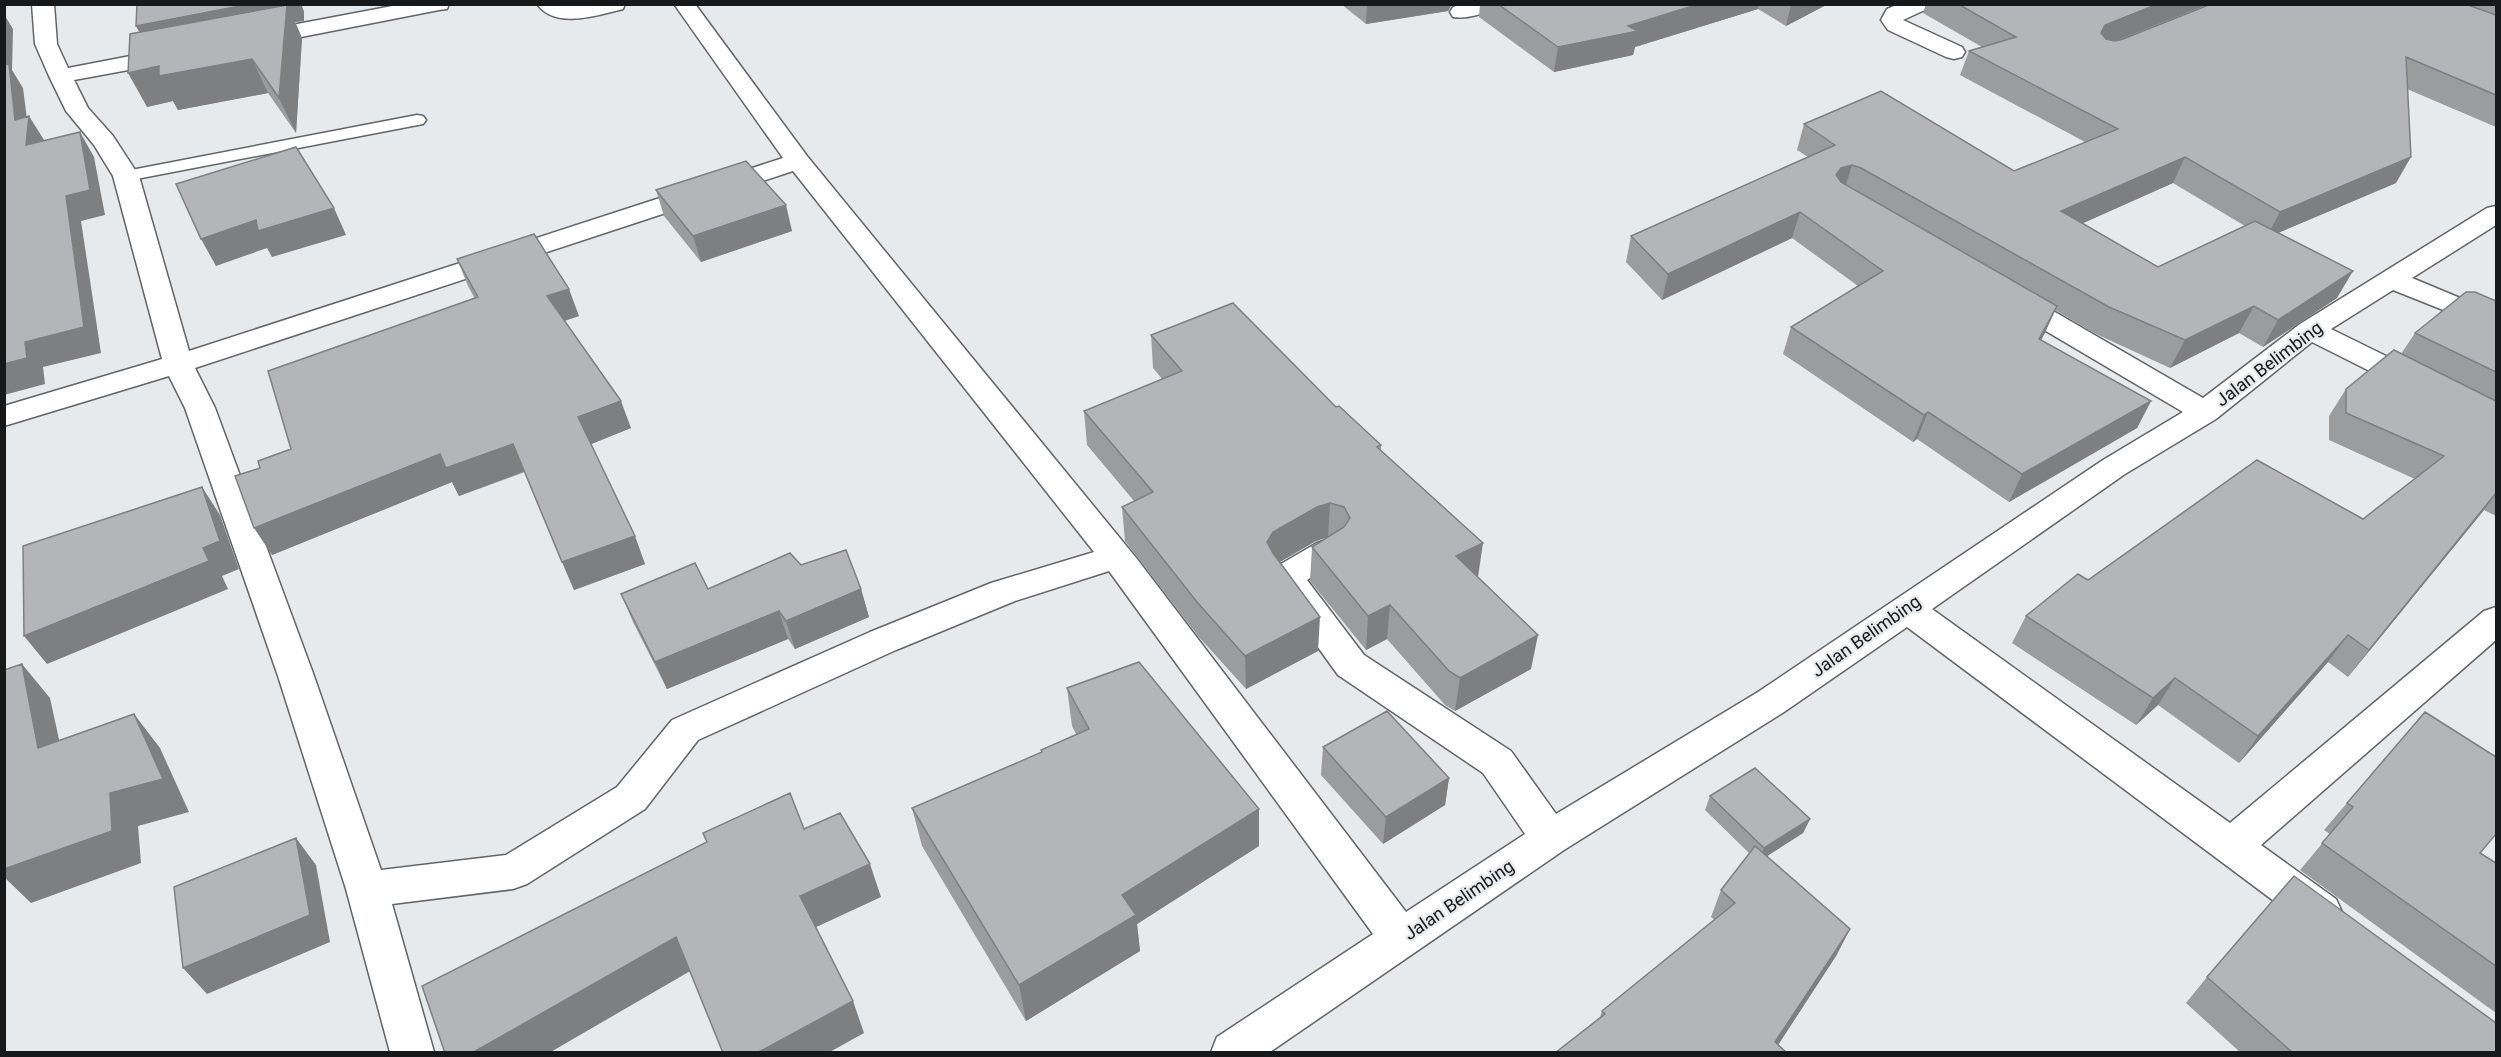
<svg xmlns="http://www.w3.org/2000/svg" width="2501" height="1057" viewBox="0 0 2501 1057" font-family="Roboto,sans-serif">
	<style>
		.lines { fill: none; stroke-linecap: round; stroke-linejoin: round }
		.lane-casing { stroke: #626467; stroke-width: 3 }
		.street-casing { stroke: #626467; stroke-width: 3 }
		.lane { fill: #fff; fill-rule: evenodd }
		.street { fill: #fff; fill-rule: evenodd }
		.wall { fill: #9a9c9e; fill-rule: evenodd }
		.shaded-wall { fill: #7d7f81 }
		.building { fill: #b3b5b8; stroke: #7d7f81; stroke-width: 1.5 }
		.labels { text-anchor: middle; stroke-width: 4.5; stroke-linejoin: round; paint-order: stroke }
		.street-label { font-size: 18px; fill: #171819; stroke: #e7eaed }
	</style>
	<rect width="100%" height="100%" fill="#e7eaed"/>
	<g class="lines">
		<defs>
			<path id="lane" d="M417,115L423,116L426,120L423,124L126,181L120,180L117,176L120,172L126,171Z"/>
			<path id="street" d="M32,4H54L57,44L68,68L172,48L180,50L183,55L180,60L172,62L74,80L88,108L113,136L139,176L189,351L783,158L674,4H695L807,156L1137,559L1406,912L1525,834L1483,773L1338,675L1274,586L1269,577L1274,568L1317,543L1329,539L1341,543L1346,551L1341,559L1307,580L1364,655L1511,751L1556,814L1758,692L2103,460L2183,412L2002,305L1998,299L2002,293L2012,291L2022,293L2203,398L2300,324L2487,208L2496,206V225L2412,278L2496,313V331L2393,290L2331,329L2496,410V432L2485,429L2312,342L2216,419L2125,474L1932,609L2230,823L2484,611L2496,607V640L2261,845L2336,899L2342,912L2336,925L2321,930L2306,925L1907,627L1784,712L1564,850L1270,1052H1211L1217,1037L1373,934L1109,571L1015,601L896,650L698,740L645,809L527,884L513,889L392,904L434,1052H390L346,889L278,676L185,408L169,376L4,426V406L162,359L113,176L94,145L66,111L49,76L35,44ZM793,171L1094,552L991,583L870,632L672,720L617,787L506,855L381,870L314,676L215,408L195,368Z
				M403,4H449L447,9L439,10L255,46L247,44L244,39L247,34L255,32Z
				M537,4H625L623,9C598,15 555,30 537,4Z
				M1463,4H1497C1490,14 1465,19 1453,17L1450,12L1453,7Z
				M1899,4H1929L1927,9L1903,20L1962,47L1965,52L1962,57L1954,59L1946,57L1888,30L1881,20L1887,9Z"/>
		</defs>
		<use href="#lane" class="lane-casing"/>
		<use href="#street" class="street-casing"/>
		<use href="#lane" class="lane"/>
		<use href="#street" class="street"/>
	</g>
	<path class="wall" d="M137,4H301L304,12V21L295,22L302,38L296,133L268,93L178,110L173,101L147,107L140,32L136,26Z
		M1341,4H1454L1451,6L1448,11L1366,24Z
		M1480,4H1828L1786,26L1758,9L1635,47L1633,55L1554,72L1479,17Z
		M1926,4H2209L2119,40L2211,4H2496V127L2407,89L2396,183L2278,233L2337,298L2263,347L2239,333L2170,368L2096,334L2055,310L2041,340L2151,401L2137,428L2009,502L1917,439L1913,442L1783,354L1791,327L1858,286L1792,238L1662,300L1626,262L1631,236L1808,157L1797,150L1804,124L2014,171L2085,142L1960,75L1969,51L1982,47L1923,13ZM2173,183L2245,226L2158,267L2082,223Z
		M656,190L792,231L701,262L664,216Z
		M457,259L579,316L564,321L631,428L591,444L645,564L574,590L525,472L459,496L452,482L272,555L291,449L475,299L468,286Z
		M2496,301V516L2484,510L2348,677L2328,662L2239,763L2158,705L2136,725L2012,643L2026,616L2088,580L2363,519L2415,479L2329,440V416L2346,389L2401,354L2415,333Z
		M1151,335L1336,407L1381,445V450L1478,577L1531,669L1455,711L1445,705L1387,639L1366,650L1310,581L1312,547L1327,537L1316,541L1279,562L1318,651L1246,689L1198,636L1125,541L1122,507L1134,501L1087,445L1084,411L1162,379L1153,368Z
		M801,565L861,589L869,617L795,649L788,639L667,689L633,622L621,594L708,589Z
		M1067,688L1259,809V846L1137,924L1140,951L1026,1021L922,846L912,808L1041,753V750L1076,734L1072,726Z
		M1323,747L1449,778L1445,805L1383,844L1321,775Z
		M1710,796L1810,819L1803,833L1767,856L1850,929L1836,956L1778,1044L1600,1017L1602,1011L1715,920L1711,917L1721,890L1749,853L1705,810Z
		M2347,803L2480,853L2496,863V1013L2300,870L2330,834L2324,830Z
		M2207,977L2496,1053H2241L2186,1003Z"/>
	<path class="shaded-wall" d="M250,4H301L304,12V21L295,22L302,38L296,133L279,98L285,24L149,50L136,26Z
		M1367,4H1454L1451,6L1448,11L1366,24Z
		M1699,4H1759L1758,9L1635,47L1633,55L1554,72L1558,47Z
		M1791,4H1828L1786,26Z
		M2158,4H2209L2095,49L2105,25Z
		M4,14L13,29L12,70L23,88L28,127L29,116L44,140L42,170L26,145L15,120L4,79Z
		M252,59L268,93L178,110L173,101L147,107L128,73L159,66Z
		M80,132L94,157L105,215L81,221L101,353L43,367L45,384L4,395V364L25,342L66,196Z
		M2185,157L2173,183L2050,238L2061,211Z
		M2411,157L2396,183L2266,238L2280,212Z
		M1852,165L1844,191L1836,175L1841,168Z
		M786,205L792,231L701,262L693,236Z
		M334,208L346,235L272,257L267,248L216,266L201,239L256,220Z
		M1800,212L1792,238L1662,300L1668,274Z
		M2353,271L2337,298L2263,347L2278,320Z
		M569,289L579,316L558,323L547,296Z
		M2057,306L2045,333L2027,366L2039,339Z
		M2254,306L2239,333L2170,368L2185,340Z
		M621,401L631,428L589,445L578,417Z
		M2151,401L2137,428L2009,502L2022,474Z
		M1928,412L1917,439L1913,442L1924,415Z
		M513,444L525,471L459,496L452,482L272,555L254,528L440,454Z
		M202,487L220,515L239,569L222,576L228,589L47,664L24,636L203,548Z
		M2496,494L2484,510L2348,677L2369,650Z
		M1330,503L1328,537L1316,541L1273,566L1267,542L1273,532L1317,507Z
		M635,536L645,564L574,590L562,562Z
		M1483,543L1478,577L1452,590L1456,556Z
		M861,589L869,617L795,649L786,621Z
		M1390,605L1387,639L1366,650L1368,616Z
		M779,611L788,639L667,689L655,662Z
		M1320,617L1318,651L1246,689L1245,656Z
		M1538,635L1531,669L1455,711L1460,678Z
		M2348,635L2328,662L2239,763L2258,736Z
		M22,664L50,698L68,781L38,748Z
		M2175,678L2158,705L2136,725L2153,698Z
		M134,714L160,748L189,812L138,826L141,863L31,903L4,877V869L110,793Z
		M1449,778L1445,805L1383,844L1386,817Z
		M1259,809V846L1137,924L1140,951L1026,1021L1019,985L1122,895Z
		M1810,819L1803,833L1758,862L1764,848Z
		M296,838L316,865L330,942L207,994L183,968Z
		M870,864L881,897L812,929L800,896Z
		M1850,929L1836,956L1773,1053L1775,1042Z
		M676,937L692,970L549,1053H472Z
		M853,1001L864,1033L828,1053H757Z"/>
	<path class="building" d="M137,4H250L136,26Z
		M1498,4H1699L1628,26L1638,31L1558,47Z
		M1958,4H2158L2105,25L2101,33L2106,39L2115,41L2123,39L2211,4H2465L2496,15V95L2406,57L2411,157L2280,212L2185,157L2061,211L2158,267L2255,221L2353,271L2278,320L2254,306L2185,340L2109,307L1861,168L1852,165L1841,168L1836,175L1841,182L2057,306L2039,339L2151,401L2022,474L1928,412L1924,415L1791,327L1883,271L1800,212L1668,274L1631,236L1835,145L1804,124L1881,91L2014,171L2118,129L1969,51L2016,37Z
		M287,5L279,98L252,59L159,76V66L128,73L130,34Z
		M9,64L15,120L29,116L26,145L80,132L90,190L66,196L84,327L25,342L27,358L4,364V65Z
		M296,147L334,208L258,231L256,220L201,239L176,184Z
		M746,161L786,205L693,236L656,190Z
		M534,234L569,289L547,296L621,401L578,417L635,536L562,562L513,444L446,468L440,454L254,528L235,476L260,468L258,461L291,449L268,371L478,297L457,259Z
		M2466,292H2475L2496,301V372L2415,333Z
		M1233,303L1336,407L1339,406L1381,445L1377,447L1483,543L1456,556L1538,635L1460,678L1449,671L1390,605L1368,616L1312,547L1344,527L1350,518L1344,507L1330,503L1317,507L1273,532L1267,542L1273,553L1320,617L1245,656L1197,602L1122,507L1153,492L1084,411L1182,371L1151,335Z
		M2394,350L2496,401V493L2369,650L2348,635L2258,736L2175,678L2153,698L2026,616L2078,574L2088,580L2257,460L2363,519L2444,456L2346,413V389Z
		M202,487L220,541L203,548L209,561L24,636L23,546Z
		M846,550L861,589L786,621L779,611L655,662L621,594L695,563L708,589L790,553L801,565Z
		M1139,662L1259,809L1122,895L1136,915L1019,985L912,808L1042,752L1041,750L1089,729L1067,688Z
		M22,664L38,748L134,714L163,779L110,793L112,831L4,869V670Z
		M1387,711L1449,778L1386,817L1323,747Z
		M2425,712L2496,757V834L2480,853L2496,863V966L2322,843L2353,807L2347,803Z
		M1755,768L1810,819L1764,848L1710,796Z
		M790,793L804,829L840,813L870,864L800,896L853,1001L757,1053H723L676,937L472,1053H445L422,986L707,842L703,833Z
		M296,838L310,915L183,968L174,887Z
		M1755,846L1850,929L1775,1042L1787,1053H1555L1605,1014L1602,1011L1735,903L1721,890Z
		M2294,876L2496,1023V1053H2293L2207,977Z"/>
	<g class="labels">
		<g class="street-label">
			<text transform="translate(2269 364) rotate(-37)" y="6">Jalan Belimbing</text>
			<text transform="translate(1866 636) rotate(-35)" y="6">Jalan Belimbing</text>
			<text transform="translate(1459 900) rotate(-34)" y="6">Jalan Belimbing</text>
		</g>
	</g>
	<rect width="2501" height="1057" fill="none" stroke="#171819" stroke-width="12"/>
</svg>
